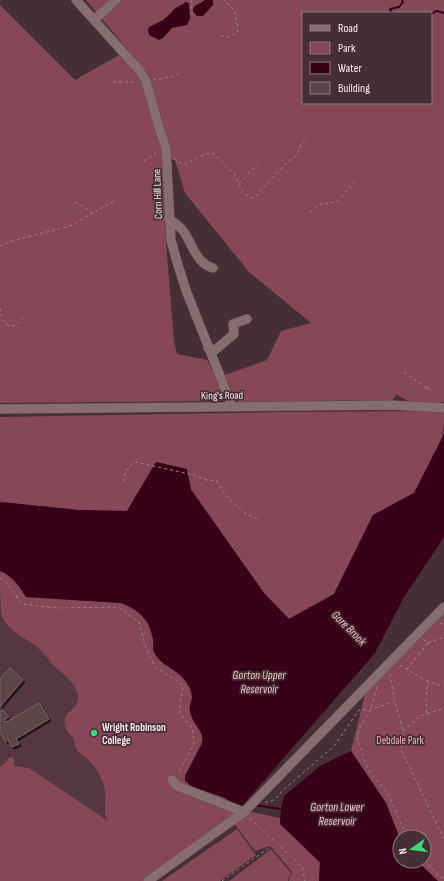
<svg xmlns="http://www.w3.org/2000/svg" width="444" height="881" viewBox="0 0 444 881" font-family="'Sofia Sans Condensed',sans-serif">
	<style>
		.built { fill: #55383f }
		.green { fill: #864759; fill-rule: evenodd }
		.water { fill: #380017 }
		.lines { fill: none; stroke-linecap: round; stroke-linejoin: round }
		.stream { stroke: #380017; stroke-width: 2 }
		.building { fill: #5c444a; stroke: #7b6167; filter: url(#shadow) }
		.minor-casing { stroke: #614d53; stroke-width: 10 }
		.path { stroke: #978488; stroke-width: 1; stroke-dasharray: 3 3; stroke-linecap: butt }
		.minor { stroke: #876c72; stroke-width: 9 }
		.poi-dot { fill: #3dd77d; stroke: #462f34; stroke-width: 1.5 }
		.labels { text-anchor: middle; stroke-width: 3.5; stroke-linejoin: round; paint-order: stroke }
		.street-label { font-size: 11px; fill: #faeaee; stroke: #462f34 }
		.poi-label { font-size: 11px; font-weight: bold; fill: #faeaee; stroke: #462f34; text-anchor: start }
		.park-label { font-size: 11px; fill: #f8aabd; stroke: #462f34 }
		.water-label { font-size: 12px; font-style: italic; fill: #f7bbc9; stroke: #462f34 }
	</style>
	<defs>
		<filter id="shadow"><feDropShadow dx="2" dy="2" stdDeviation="0" flood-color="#0009"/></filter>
	</defs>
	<rect width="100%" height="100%" fill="#462f34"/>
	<path class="built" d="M0,585L171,786L0,881Z"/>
	<path class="green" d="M86,0H444V402H441V406C426,404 409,405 397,394L392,400L239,402L236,400L225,375L267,360L281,331L311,323L249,272L185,193L175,160L164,159L165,229L174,342L177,354L207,360L224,393L223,401L0,403V5L75,80L128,50ZM303,13H431V103H303Z
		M444,406V423L442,438L414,493L373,515L334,594L289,619L264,593L191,489L186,469L156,462L127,511L79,510L0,502V417L278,412L443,411Z
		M0,571C13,576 19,586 26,597L121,603L135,609L143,617L148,624L153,639L154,651L161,662L179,674L188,684L191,692L192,698L189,709L202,736V742L185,776L191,786L225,798L223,807L237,813L145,881H0V767L8,760L7,758L14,757V766L29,768L108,821C101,809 109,796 103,783C100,774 93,764 86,758C83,755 79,753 77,750C75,746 75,742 73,738C70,734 67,731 65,726C61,708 88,710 74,686C69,678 61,672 54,666C48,659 43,652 36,646C25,638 7,630 2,616C0,605 0,584 0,571Z
		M444,611V881H438L417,861H424V837H400V839L386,803L351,751L366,690Z
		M251,812L280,818V824L320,863L319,881H289L292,872L270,846L255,851L233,822Z
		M237,829L256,855L220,881H162Z
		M271,849L291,873L288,881H229Z"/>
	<path class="water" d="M205,0H213V5L203,16H197L193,12C193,3 200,5 205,0Z
		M186,2L189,3L190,19L187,25L172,28L163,38L159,40L149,35L148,31L149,27L163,20L170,14L174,9Z
		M444,434V537L404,597L375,653L241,807L225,798L191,786L185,781V776C190,765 198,754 202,743C205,733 195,726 192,718C188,706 191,708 192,697C192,688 185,680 179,674C171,667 158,662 154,652C152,648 154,643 153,640C151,619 138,610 121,603L26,597C19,586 13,576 0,571V502L79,510L127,511L156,462L187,469L191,490L264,593L289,619L334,594L373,515L414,493Z
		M351,751L386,803L400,839V861H417L438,881H319L320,862L280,824L281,809L284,796L320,766Z"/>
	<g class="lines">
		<path class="stream" d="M392,13L390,9L399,7L403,2L402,0
			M431,14L437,11L444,13
			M254,805L281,809"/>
	</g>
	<path class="building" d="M10,668L23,680L0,707V679Z
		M39,703L49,719L16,739L19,744L12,747L8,740L6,742L0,732V712L3,710L9,717L4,720L6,722Z"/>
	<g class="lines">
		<defs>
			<path id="minor" d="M76,0L140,71L146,81L160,131L166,148L171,240L177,262L187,293L232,406
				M94,20L116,0
				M169,219C175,223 180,226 184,232C192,244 197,264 213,268
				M208,348L215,350L234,334L233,324L247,319
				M0,409L391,405L444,408
				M172,780L177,786L244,812
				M148,881L244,812L444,607"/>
		</defs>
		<use href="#minor" class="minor-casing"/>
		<path class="path" d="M192,0L191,8L193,18
			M346,1L347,0
			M221,36L230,37L238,31L235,11L224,0
			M153,80L172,77L179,73
			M113,82H136
			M174,159L182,164H185L206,154L213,153L235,175L240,188L249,197L252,198L256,196L287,162L295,157L301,145L306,139
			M144,161L158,151
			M239,183L257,165
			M75,202L93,213
			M310,212L321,204L337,202L356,179
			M0,246L15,240L70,226L114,201
			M0,308L2,319L7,325C17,328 18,323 24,317
			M404,372L429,390
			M426,388L430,387L429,390
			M123,482C125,474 127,466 135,462L194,475L206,480L217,481C228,500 238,511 259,520
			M0,578L5,581L22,604L56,608L118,607L139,622L145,645L155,667L183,685L179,713L192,727L194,744L178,774
			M440,623L444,626
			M428,643L444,637
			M400,665L423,679L444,687
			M407,669L428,643L423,639
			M390,674L395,702L403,731L401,749L444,839
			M377,687L371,709L360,727L357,739L362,751L365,763L372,775L387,792L407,837
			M427,713L426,699L428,681
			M403,731L421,716L444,708
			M265,802C273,802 277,798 282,791L334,746L359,710L371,709L394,702
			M250,818L302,867L305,881
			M424,860L437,874L444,879
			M222,881L269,848"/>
		<use href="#minor" class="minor"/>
	</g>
	<circle class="poi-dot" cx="94" cy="733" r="4"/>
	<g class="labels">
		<g class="street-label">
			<text transform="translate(157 194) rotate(-92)" y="4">Corn Hill Lane</text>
			<text transform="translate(222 395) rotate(-1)" y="4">King's Road</text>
		</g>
		<g class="poi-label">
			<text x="102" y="731">Wright Robinson<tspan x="102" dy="13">College</tspan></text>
		</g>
		<g class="park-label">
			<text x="400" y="744">Debdale Park</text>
		</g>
		<g class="water-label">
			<text transform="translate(349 628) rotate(45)" y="4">Gore Brook</text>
			<text x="259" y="679">Gorton Upper<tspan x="259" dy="14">Reservoir</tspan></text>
			<text x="337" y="811">Gorton Lower<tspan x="337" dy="14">Reservoir</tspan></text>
		</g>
	</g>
	<rect x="302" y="12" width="130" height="92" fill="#462f34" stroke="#8e7a7e"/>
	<rect x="310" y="25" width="20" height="6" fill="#876c72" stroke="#8e7a7e"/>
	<text x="338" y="32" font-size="12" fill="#faeaee">Road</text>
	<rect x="310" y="42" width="20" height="12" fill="#864759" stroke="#8e7a7e"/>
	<text x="338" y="52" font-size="12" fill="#faeaee">Park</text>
	<rect x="310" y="62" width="20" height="12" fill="#380017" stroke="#8e7a7e"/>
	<text x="338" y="72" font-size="12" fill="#faeaee">Water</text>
	<rect x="310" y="82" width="20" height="12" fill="#5c444a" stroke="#8e7a7e"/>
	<text x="338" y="92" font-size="12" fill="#faeaee">Building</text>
	<g transform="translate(412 849) rotate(256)"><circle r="19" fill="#462f34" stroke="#8e7a7e"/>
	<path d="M0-3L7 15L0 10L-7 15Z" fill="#3dd77d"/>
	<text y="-6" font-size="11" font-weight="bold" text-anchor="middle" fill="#faeaee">N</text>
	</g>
</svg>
